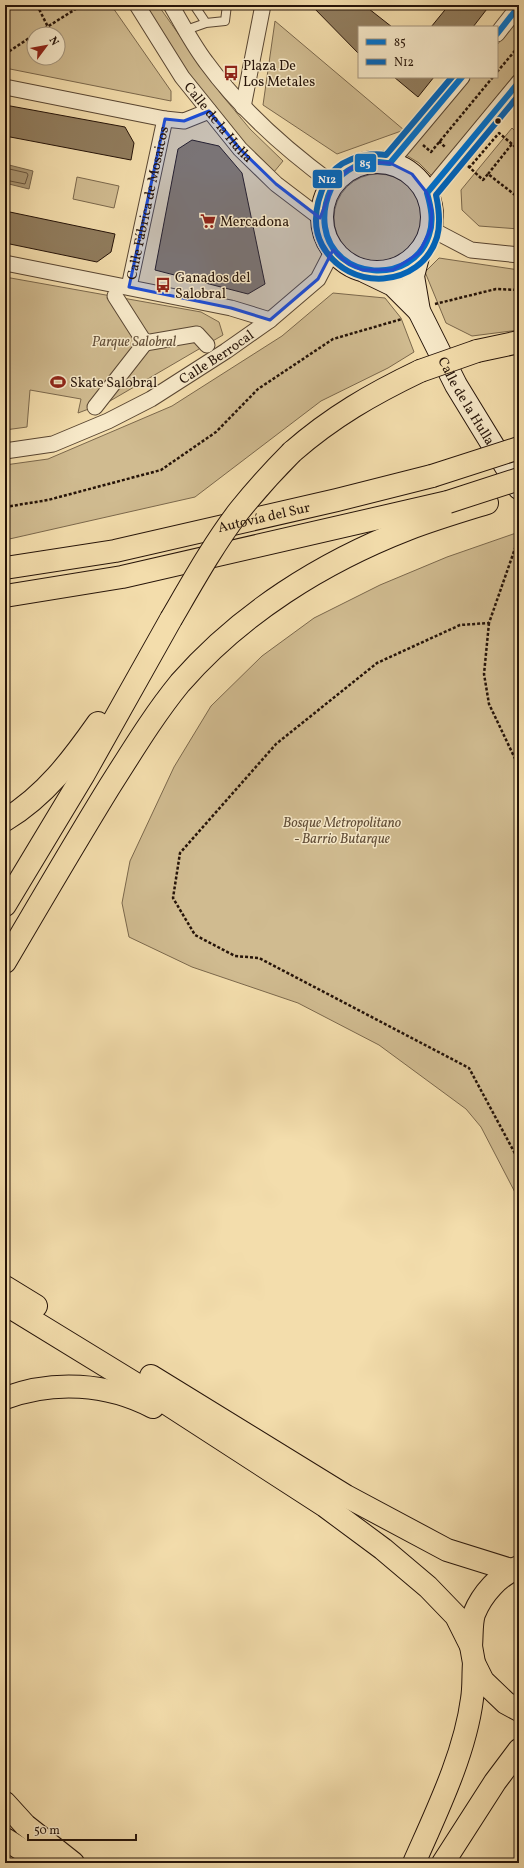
<svg xmlns="http://www.w3.org/2000/svg" width="524" height="1868" viewBox="0 0 524 1868" font-family="Vollkorn,serif">
	<style>
		.green { fill: #d0bb90; stroke: #7b684c; fill-rule: evenodd }
		.water { fill: #ad9975; stroke: #77644a }
		.lines { fill: none; stroke-linecap: round; stroke-linejoin: round }
		.shore { stroke: #6a563f; stroke-width: 1 }
		.building { fill: #917d5e; stroke: #261409 }
		.lane-casing { stroke: #594632; stroke-width: 10 }
		.street-casing { stroke: #594632; stroke-width: 17 }
		.secondary-casing { stroke: #261409; stroke-width: 24 }
		.highway-casing { stroke: #261409; stroke-width: 24 }
		.path { stroke: #261409; stroke-width: 2.5; stroke-dasharray: 3 2; stroke-linecap: butt }
		.lane { stroke: #f7e9c9; stroke-width: 8 }
		.street { stroke: #f7e9c9; stroke-width: 15 }
		.secondary { stroke: #f7e9c9; stroke-width: 22 }
		.highway { stroke: #f3ddac; stroke-width: 22 }
		.highway-bridge-casing { stroke: #261409; stroke-width: 24; stroke-linecap: butt }
		.highway-bridge { stroke: #f3ddac; stroke-width: 22 }
		.bus-1-casing { stroke: #f7e9c9; stroke-width: 9 }
		.bus-2-casing { stroke: #f7e9c9; stroke-width: 9 }
		.bus-1 { stroke: #0072ce; stroke-width: 6 }
		.bus-2 { stroke: #0065bd; stroke-width: 6 }
		.marked { fill: #1d4ed8; fill-opacity: 0.2; stroke: #1d4ed8; stroke-width: 3; stroke-linejoin: round }
		.bus-dot { fill: #261409; stroke: #f7e9c9; stroke-width: 1.5 }
		.labels { text-anchor: middle; stroke-width: 3; stroke-linejoin: round; paint-order: stroke }
		.poi-label { font-size: 14px; fill: #261409; stroke: #f7e9c9; text-anchor: start }
		.street-label { font-size: 14px; fill: #261409; stroke: #f7e9c9 }
		.park-label { font-size: 14px; font-style: italic; fill: #624e38; stroke: #f7e9c9 }
		.line-badge { stroke: #f7e9c9; stroke-width: 1.5 }
		.badge-label { font-size: 11px; text-anchor: middle; font-weight: bold; fill: #fff }
	</style>
	<rect width="100%" height="100%" fill="#f3ddac"/>
	<filter id="stains"><feTurbulence type="fractalNoise" baseFrequency=".005" numOctaves="4"/><feColorMatrix values="0 0 0 0 .2 0 0 0 0 .09 0 0 0 0 .02 0 0 0 .5 -.17"/></filter>
	<radialGradient id="worn" r=".72"><stop offset=".6" stop-color="#630" stop-opacity="0"/><stop offset="1" stop-color="#630" stop-opacity=".3"/></radialGradient>
	<path class="green" d="M5,5H111L171,91V101L5,68ZM34,34H58V58H34Z
		M144,5H158L221,94L250,129L283,161L269,178L190,78Z
		M519,18V69L432,176L419,163L406,155L470,77H497V45Z
		M275,21L404,130L337,154L263,105Z
		M512,128L519,135V229L479,226L462,210L461,190Z
		M334 218a44 44 0 1 1 88 0a44 44 0 1 1-88 0Z
		M77,177L119,186L114,208L73,199Z
		M439,258L519,270V330L472,336L446,323L425,272Z
		M5,277L201,312L219,322L223,335L110,401L78,413L81,399L30,390L27,427L5,430Z
		M333,293L385,298L401,318L414,352L388,368L321,401L195,497L5,540V465L48,459L172,406L282,336Z
		M519,532V1200L481,1127L466,1109L379,1045L298,1003L192,967L129,937L122,903L130,861L174,767L211,706L262,656L314,618L380,585L447,557Z"/>
	<path class="water" d="M5,164L33,171L29,189L5,183Z"/>
	<g class="lines">
		<path class="shore" d="M5,168L27,173L28,175L25,184L5,180"/>
	</g>
	<path class="building" d="M311,5H364L392,27H359V54Z
		M449,5H490L473,27H431Z
		M394,77H434L418,97Z
		M5,105L125,127L134,143L131,160L5,136Z
		M192,140L219,146L242,173L265,284L248,294L155,270L178,149Z
		M5,211L115,234L111,252L97,262L5,243Z"/>
	<g class="lines">
		<defs>
			<path id="lane" d="M194,5L206,23L225,21L227,5
				M186,30L206,23"/>
			<g id="street">
				<path id="s1" d="M137,5L182,77L240,149L276,184L322,219"/>
				<path d="M171,5C182,24 193,45 206,62C241,110 285,149 333,184"/>
				<path d="M497,34L519,6"/>
				<path d="M5,87L165,119L184,121L209,111"/>
				<path d="M243,107L263,5"/>
				<path d="M390,163L462,77"/>
				<path d="M427,193L519,82"/>
				<path d="M431,229L471,250L519,255"/>
				<path d="M5,263L231,308L270,320"/>
				<path id="s2" d="M129,287L165,119"/>
				<path d="M115,296L145,343L197,334L207,345"/>
				<path d="M95,407L145,343"/>
				<path id="s3" d="M5,451L53,444L108,421L151,399L226,351L270,320L318,279L333,250"/>
			</g>
			<g id="secondary">
				<circle cx="377" cy="217" r="55"/>
				<path id="s4" d="M419,253L413,276L419,311L456,385L519,488"/>
				<path d="M366,272L393,285L419,311"/>
			</g>
			<g id="highway">
				<path d="M477,351L519,342"/>
				<path d="M292,452C332,417 372,394 420,371"/>
				<path id="s5" d="M5,568L115,551L337,500L432,476"/>
				<path d="M5,596L122,577L448,502"/>
				<path d="M5,820C45,796 72,760 98,723"/>
				<path d="M5,905L84,774L171,619"/>
				<path d="M5,962C39,904 73,846 108,789C131,753 153,716 180,683C241,613 323,562 408,529C434,519 461,511 487,503"/>
				<path d="M5,1287L36,1306"/>
				<path d="M5,1304L152,1394L325,1506L383,1549L428,1587L456,1616L471,1646L474,1663L483,1681L506,1703L519,1710"/>
				<path d="M151,1376L346,1496L447,1550L511,1570"/>
				<path d="M5,1398C53,1380 107,1383 153,1407"/>
				<path d="M471,1646C472,1636 471,1623 474,1614C482,1594 499,1575 519,1567"/>
				<path d="M5,1803L25,1825L73,1863"/>
				<path d="M5,1839L43,1863"/>
				<path d="M414,1863C436,1813 465,1754 472,1699C474,1687 473,1675 474,1663"/>
				<path d="M443,1863L495,1782L519,1750"/>
			</g>
		</defs>
		<use href="#lane" class="lane-casing"/>
		<use href="#street" class="street-casing"/>
		<use href="#secondary" class="secondary-casing"/>
		<use href="#highway" class="highway-casing"/>
		<path class="path" d="M37,5L48,27
			M36,34L82,5
			M5,54L34,35
			M497,72L519,46
			M439,141L446,148
			M423,145L431,152L493,77
			M468,166L483,180L488,174L519,198
			M469,168L499,133L519,150
			M488,174L512,144
			M435,304L496,289L519,290
			M5,507L48,500L161,470L216,432L258,389L333,339L402,319
			M519,537L489,623L460,625L377,663L276,744L180,853L173,898L195,935L235,956L259,958L469,1068L519,1161
			M489,623L484,674L489,704L519,767"/>
		<use href="#lane" class="lane"/>
		<use href="#street" class="street"/>
		<use href="#secondary" class="secondary"/>
		<use href="#highway" class="highway"/>
		<defs>
			<path id="highway-bridge" d="M420,371L477,351
				M432,476L519,448
				M448,502L519,479
				M171,619C192,583 213,545 239,511C256,490 273,471 292,452"/>
		</defs>
		<use href="#highway-bridge" class="highway-bridge-casing"/>
		<use href="#highway-bridge" class="highway-bridge"/>
		<defs>
			<path id="bus-1" d="M497,34L519,6
				M462,77L390,163C384,163 378,161 372,162C355,163 338,175 331,189C325,202 323,214 325,227C333,281 413,286 429,235C434,221 431,207 427,193L519,82"/>
			<path id="bus-2" d="M452,77L386,155C364,152 337,160 326,181C316,202 311,224 322,245C348,293 421,289 437,237C441,223 439,209 436,195L519,95"/>
		</defs>
		<use href="#bus-1" class="bus-1-casing"/>
		<use href="#bus-2" class="bus-2-casing"/>
		<use href="#bus-1" class="bus-1"/>
		<use href="#bus-2" class="bus-2"/>
	</g>
	<path class="marked" d="M209,111L240,149L276,184L320,218L333,184L349,169L369,162L390,163L412,174L427,193L432,211L431,229L419,253L393,270H362L346,262L333,250L318,279L270,320L231,308L129,287L165,119L184,121Z"/>
	<defs>
		<symbol id="bus-bare" viewBox="-9 -9 18 18"><path d="M-5-6H5V4H4V6H2V4H-2V6H-4V4H-5ZM-3.5-4V0h7V-4ZM-3.5 1.2v1.5H-2V1.2ZM2 1.2v1.5H3.5V1.2Z" fill="#8f2418" stroke="#f7e9c9" stroke-width="2.5" paint-order="stroke"/></symbol>
		<symbol id="supermarket-bare" viewBox="-9 -9 18 18"><path d="M-6-5.5h2.5l.6 2H6L4.5 2H-2.5L-4.4-4H-6ZM-1.5 3.2a1.3 1.3 0 1 0 .1 0ZM3 3.2a1.3 1.3 0 1 0 .1 0Z" fill="#8f2418" stroke="#f7e9c9" stroke-width="2.5" paint-order="stroke"/></symbol>
		<symbol id="stadium-bare" viewBox="-9 -9 18 18"><path d="M0-5a6.5 5 0 1 0 0 10a6.5 5 0 1 0 0-10ZM-3.5-1.8h7v3.6h-7Z" fill="#8f2418" stroke="#f7e9c9" stroke-width="2.5" paint-order="stroke"/></symbol>
	</defs>
	<g fill-rule="evenodd">
		<use href="#bus-bare" x="220" y="62" width="22" height="22"/>
		<use href="#supermarket-bare" x="197" y="210" width="22" height="22"/>
		<use href="#bus-bare" x="152" y="274" width="22" height="22"/>
		<use href="#stadium-bare" x="47" y="371" width="22" height="22"/>
	</g>
	<circle class="bus-dot" cx="498" cy="121" r="3.5"/>
	<g class="labels">
		<g class="poi-label">
			<text x="243" y="70">Plaza De<tspan x="243" dy="16">Los Metales</tspan></text>
			<text x="220" y="226">Mercadona</text>
			<text x="175" y="282">Ganados del<tspan x="175" dy="16">Salobral</tspan></text>
			<text x="70" y="387">Skate Salobral</text>
		</g>
		<g class="street-label">
			<text dy="5" stroke="none"><textPath href="#s1" startOffset="143">Calle de la Hulla</textPath></text>
			<text dy="5" stroke="none"><textPath href="#s2" startOffset="86">Calle Fábrica de Mosaicos</textPath></text>
			<text dy="5" stroke="none"><textPath href="#s3" startOffset="234">Calle Berrocal</textPath></text>
			<text dy="5" stroke="none"><textPath href="#s4" startOffset="161">Calle de la Hulla</textPath></text>
			<text dy="5" stroke="none"><textPath href="#s5" startOffset="264">Autovía del Sur</textPath></text>
		</g>
		<g class="park-label">
			<text x="134" y="346">Parque Salobral</text>
			<text x="342" y="827">Bosque Metropolitano<tspan x="342" dy="16">- Barrio Butarque</tspan></text>
		</g>
	</g>
	<g class="line-badge">
		<rect x="354" y="153" width="23" height="20" rx="4" fill="#0072ce"/>
		<rect x="312" y="169" width="31" height="20" rx="4" fill="#0065bd"/>
	</g>
	<g class="badge-label">
		<text x="365" y="167">85</text>
		<text x="327" y="183">N12</text>
	</g>
	<rect width="524" height="1868" fill="none" stroke="#f3ddac" stroke-width="20"/>
	<rect x="6" y="6" width="512" height="1856" fill="none" stroke="#261409" stroke-width="2"/>
	<rect x="10" y="10" width="504" height="1848" fill="none" stroke="#261409"/>
	<rect x="358" y="26" width="140" height="52" fill="#f7e9c9" stroke="#a3947c"/>
	<rect x="366" y="39" width="20" height="6" fill="#0072ce" stroke="#a3947c"/>
	<text x="394" y="46" font-size="12" fill="#261409">85</text>
	<rect x="366" y="59" width="20" height="6" fill="#0065bd" stroke="#a3947c"/>
	<text x="394" y="66" font-size="12" fill="#261409">N12</text>
	<g transform="translate(46 46) rotate(58)"><circle r="19" fill="#f7e9c9" stroke="#a3947c"/>
	<path d="M0-3L7 15L0 10L-7 15Z" fill="#8f2418"/>
	<text y="-6" font-size="11" font-weight="bold" text-anchor="middle" fill="#261409">N</text>
	</g>
	<path d="M28 1834v6h108v-6" fill="none" stroke="#261409" stroke-width="2"/>
	<text x="34" y="1834" font-size="12" fill="#261409" stroke="#f7e9c9" stroke-width="3" paint-order="stroke">50 m</text>
	<rect width="100%" height="100%" filter="url(#stains)"/>
	<rect width="100%" height="100%" fill="url(#worn)"/>
</svg>
